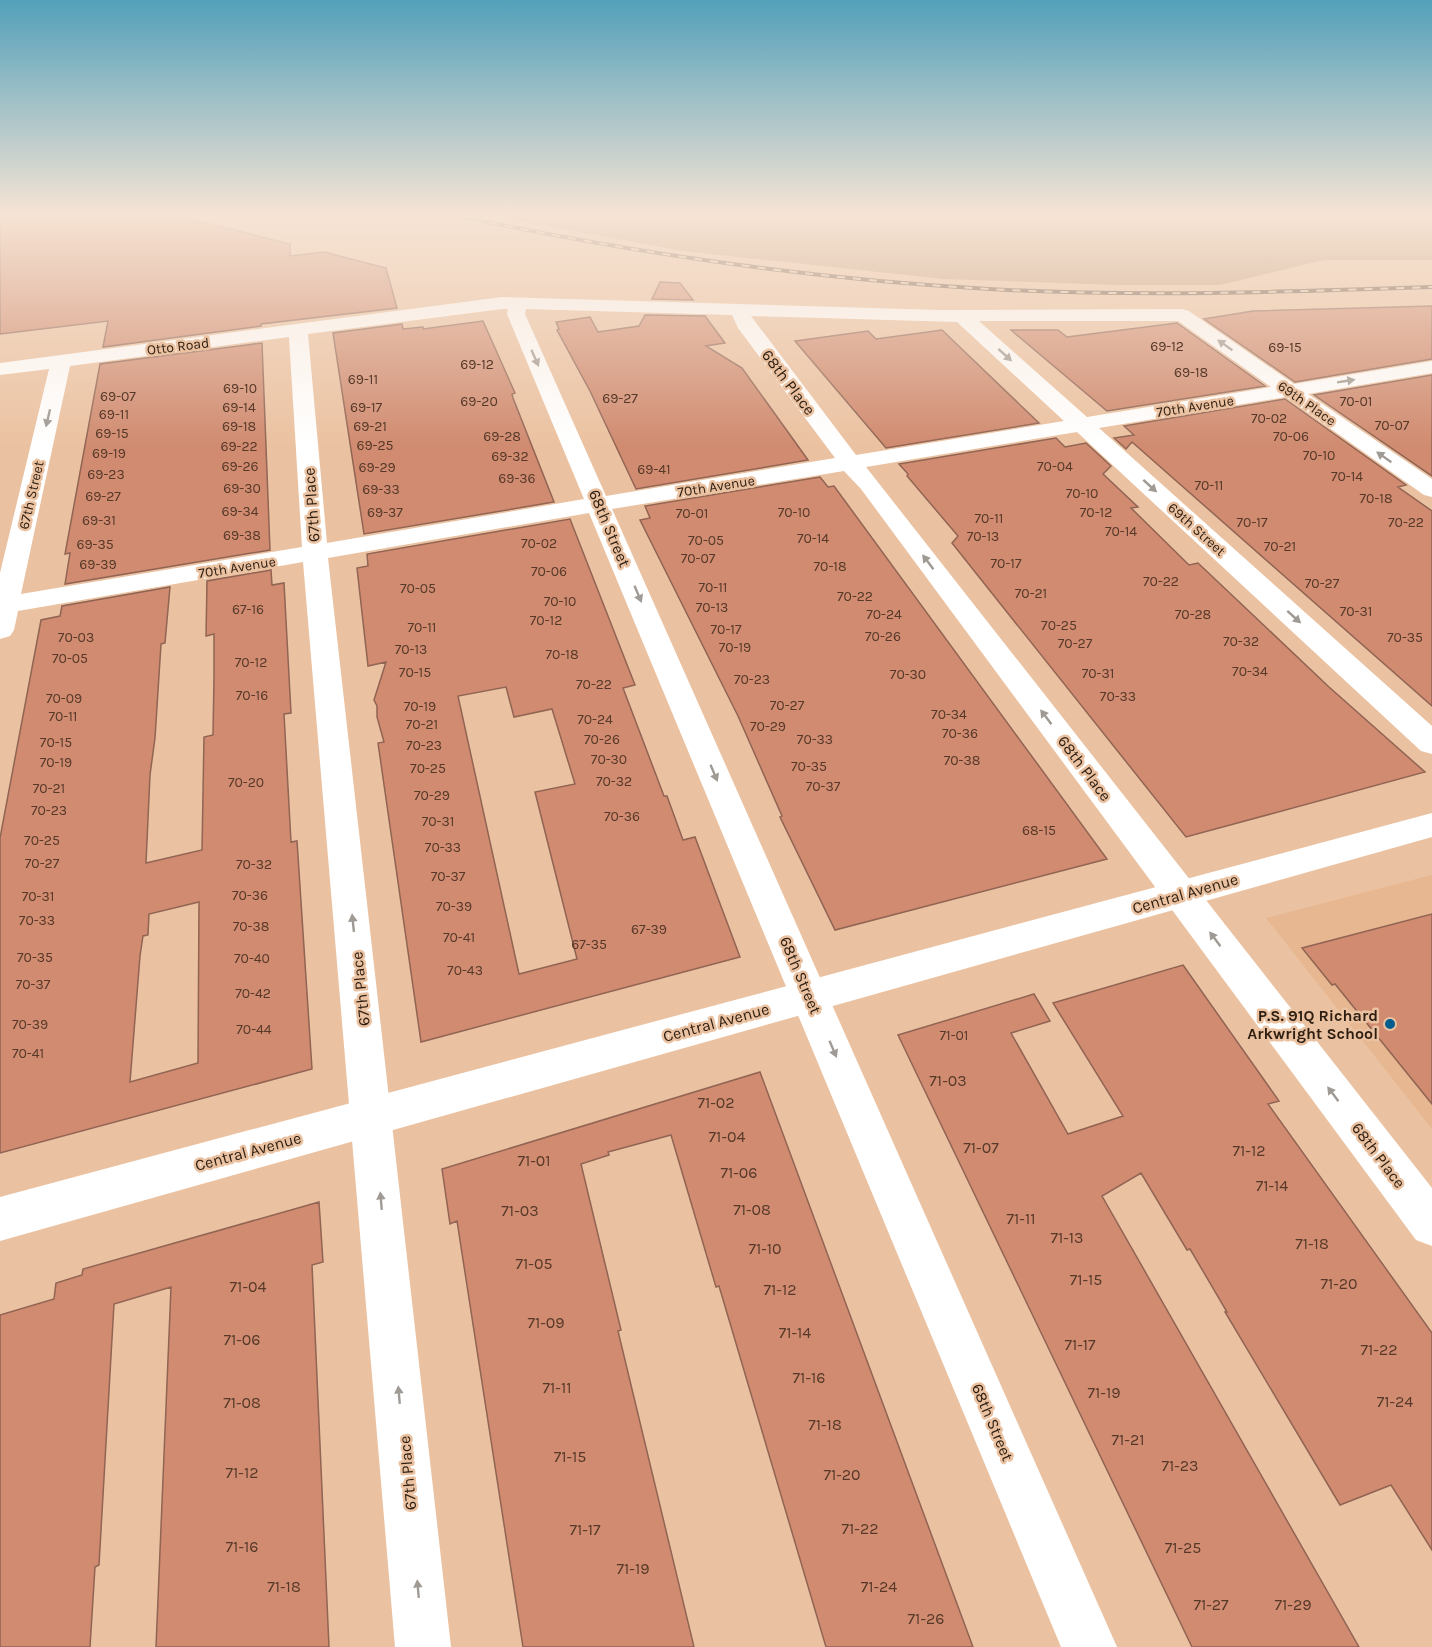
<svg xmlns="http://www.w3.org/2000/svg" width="1432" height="1647" viewBox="0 0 1432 1647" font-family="Karla,sans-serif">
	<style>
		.built { fill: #e6b790 }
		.green { fill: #c29976 }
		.building { fill: #d08b70; stroke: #916453; stroke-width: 1.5; fill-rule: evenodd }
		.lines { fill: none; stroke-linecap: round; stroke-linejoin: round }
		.minor { fill: #fff; fill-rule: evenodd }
		.major { fill: #fff; fill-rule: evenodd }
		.rail-casing { stroke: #644d3b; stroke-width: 4 }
		.rail { stroke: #ebc2a1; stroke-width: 2; stroke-dasharray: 8; stroke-linecap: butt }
		.oneway { fill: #a09a94 }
		.poi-dot { fill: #005d8e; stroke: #ebc2a1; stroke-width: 2 }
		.labels { text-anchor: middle; stroke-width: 5; stroke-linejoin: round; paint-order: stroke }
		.far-street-label { font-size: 14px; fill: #2d1e11; stroke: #ebc2a1 }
		.number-label { font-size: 14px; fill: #563929 }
		.street-label { font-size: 16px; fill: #2d1e11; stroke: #ebc2a1 }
		.poi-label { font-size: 16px; font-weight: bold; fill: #2d1e11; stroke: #ebc2a1; text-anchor: end }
		.near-number-label { font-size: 16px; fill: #563929 }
	</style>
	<rect width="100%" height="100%" fill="#ebc2a1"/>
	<path class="built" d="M1432,875V1129L1266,918Z"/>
	<path class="green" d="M493,216H1432V260H1324L1220,285H1117L943,279L682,251Z"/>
	<path class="building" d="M0,216H179L290,244V256L324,252L386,268L397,308L261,324V326L103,347L108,321L0,334Z
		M660,282L680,283L693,300L652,299Z
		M1432,306V359L1295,382L1204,319L1253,311Z
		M645,315L705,316L725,343L706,346L742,368L808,460L636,489L590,391L557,330L559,329L556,322L590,317L598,332L639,326Z
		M483,321L515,393L512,394L513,398L554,502L364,534L333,333L402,324L403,329L423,327V329Z
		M1177,323L1265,386L1107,411L1011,330H1058L1067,337Z
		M942,330L1039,423L886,448L795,341L868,331L876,339Z
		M262,343L270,550L65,584L70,553L65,554L100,364Z
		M1432,375V476L1314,395Z
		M1285,399L1406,485L1398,487L1432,511V706L1132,442L1126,449L1114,438L1134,435L1124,426Z
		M1056,438L1065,447L1086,443L1111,466L1103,474L1138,507L1131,508L1189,565L1198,563L1329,687L1425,772L1186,837L952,543L958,536L907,476L908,474L899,464Z
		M820,477L828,487L834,486L1107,859L835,930L780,817L782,816L738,716L640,520L650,518L645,506Z
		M570,519L635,685L623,688L664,796H667L683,840L695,837L740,957L421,1042L378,743L384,742L377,717V706L374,700L386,662L368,666L357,568L368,566L367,554ZM506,687L514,717L552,709L575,784L535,792L577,959L519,974L458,696Z
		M271,570L272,585L284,583L291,713L284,714L291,842L297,841L312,1069L0,1153V838L41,620L60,616L62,606L170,587L165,643L161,644L155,738L150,775L146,863L202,850L204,737L213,735L214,677V634L206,636L207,581ZM199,902L198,1063L130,1082L140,956L143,936L148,935L149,914Z
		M1432,914V1104L1335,984L1332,985L1302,948Z
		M1183,965L1279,1101L1268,1104L1432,1333V1550L1391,1485L1340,1505L1225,1312H1227L1190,1249L1187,1250L1141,1173L1102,1196L1359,1647H1192L898,1035L1034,994L1050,1021L1011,1033L1068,1134L1123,1116L1053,1003Z
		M760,1072L973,1647H826L719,1286L716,1287L671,1135L608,1152L609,1155L581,1164L621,1330L618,1331L694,1647H523L457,1221L450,1224L442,1169Z
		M319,1202L323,1262L312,1265L329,1647H156L171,1287L114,1304L99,1565L95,1567L90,1647H0V1315L54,1299L56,1283L82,1275L83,1269Z"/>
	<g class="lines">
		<path class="minor" d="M502,297L940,310L1182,309L1189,311L1294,384L1432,361V373L1308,394L1432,479V497L1424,495L1286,397L1099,428L1432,726V754L1421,751L1077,432L866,467L1432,1188V1246L1416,1240L861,489L844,471L612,509L1117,1647H1061L589,513L328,558L451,1647H395L303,562L18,611L14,630L10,636L0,639V573L49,369L0,375V363ZM502,309H508L507,314L584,499L327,543L308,334ZM526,309L732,315L738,328L835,458L606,496L525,314ZM751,316L957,322L1064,421L856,455ZM979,321H1178L1271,387L1087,417ZM289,337L302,547L21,594L70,366Z"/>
		<path class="major" d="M1432,813V837L0,1241V1197Z"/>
		<defs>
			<path id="rail" d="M458,216C633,253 810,279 989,289C1137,297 1284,292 1432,287"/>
		</defs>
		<use href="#rail" class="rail-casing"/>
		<use href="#rail" class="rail"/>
	</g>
	<defs><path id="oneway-solid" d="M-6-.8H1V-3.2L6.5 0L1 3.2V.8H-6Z" transform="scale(1.5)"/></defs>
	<g class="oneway">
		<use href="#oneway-solid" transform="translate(1225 345) rotate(-145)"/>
		<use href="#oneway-solid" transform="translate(1005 355) rotate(42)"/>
		<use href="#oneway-solid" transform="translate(535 358) rotate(66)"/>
		<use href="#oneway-solid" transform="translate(1346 381) rotate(-9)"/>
		<use href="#oneway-solid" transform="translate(48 418) rotate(103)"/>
		<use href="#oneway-solid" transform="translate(1384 457) rotate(-145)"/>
		<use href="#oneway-solid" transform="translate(1150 486) rotate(42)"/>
		<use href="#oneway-solid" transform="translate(928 562) rotate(-127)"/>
		<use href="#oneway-solid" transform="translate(638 594) rotate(67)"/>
		<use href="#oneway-solid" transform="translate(1294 617) rotate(42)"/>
		<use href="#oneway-solid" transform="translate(1046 717) rotate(-127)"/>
		<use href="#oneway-solid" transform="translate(714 773) rotate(67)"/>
		<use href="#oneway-solid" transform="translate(353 923) rotate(-96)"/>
		<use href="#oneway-solid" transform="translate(1215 939) rotate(-127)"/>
		<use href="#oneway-solid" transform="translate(833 1049) rotate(67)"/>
		<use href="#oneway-solid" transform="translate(1333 1094) rotate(-127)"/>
		<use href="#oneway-solid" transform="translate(381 1201) rotate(-95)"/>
		<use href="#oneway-solid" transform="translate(399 1395) rotate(-95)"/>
		<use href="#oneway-solid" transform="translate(418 1589) rotate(-95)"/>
	</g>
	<linearGradient id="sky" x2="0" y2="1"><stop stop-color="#53a0ba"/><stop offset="0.48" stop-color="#f6e4d5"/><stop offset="1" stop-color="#f6e4d5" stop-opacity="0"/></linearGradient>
	<rect width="1432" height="446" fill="url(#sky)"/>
	<circle class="poi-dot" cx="1390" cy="1024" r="6"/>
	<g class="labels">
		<g class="far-street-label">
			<text transform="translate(178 346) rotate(-7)" y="5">Otto Road</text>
			<text transform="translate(1307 403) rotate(35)" y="5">69th Place</text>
			<text transform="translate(1195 406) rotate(-9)" y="5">70th Avenue</text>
			<text transform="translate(716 486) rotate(-9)" y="5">70th Avenue</text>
			<text transform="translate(31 495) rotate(-77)" y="5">67th Street</text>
			<text transform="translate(1197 529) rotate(42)" y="5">69th Street</text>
			<text transform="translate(237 567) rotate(-9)" y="5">70th Avenue</text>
		</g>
		<g class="number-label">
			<text x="1167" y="351">69-12</text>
			<text x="1285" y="352">69-15</text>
			<text x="477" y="369">69-12</text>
			<text x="1191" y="377">69-18</text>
			<text x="363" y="384">69-11</text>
			<text x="240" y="393">69-10</text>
			<text x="118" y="401">69-07</text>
			<text x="620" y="403">69-27</text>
			<text x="479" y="406">69-20</text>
			<text x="1356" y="406">70-01</text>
			<text x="239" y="412">69-14</text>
			<text x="366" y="412">69-17</text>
			<text x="114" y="419">69-11</text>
			<text x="1269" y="423">70-02</text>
			<text x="1392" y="430">70-07</text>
			<text x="239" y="431">69-18</text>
			<text x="370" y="431">69-21</text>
			<text x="112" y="438">69-15</text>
			<text x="502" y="441">69-28</text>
			<text x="1291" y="441">70-06</text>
			<text x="375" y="450">69-25</text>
			<text x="239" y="451">69-22</text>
			<text x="109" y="458">69-19</text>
			<text x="1319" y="460">70-10</text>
			<text x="510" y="461">69-32</text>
			<text x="240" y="471">69-26</text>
			<text x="1055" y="471">70-04</text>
			<text x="377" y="472">69-29</text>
			<text x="654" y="474">69-41</text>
			<text x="106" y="479">69-23</text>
			<text x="1347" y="481">70-14</text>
			<text x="517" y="483">69-36</text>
			<text x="1209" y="490">70-11</text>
			<text x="242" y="493">69-30</text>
			<text x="381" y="494">69-33</text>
			<text x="1082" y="498">70-10</text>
			<text x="103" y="501">69-27</text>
			<text x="1376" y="503">70-18</text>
			<text x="240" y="516">69-34</text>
			<text x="385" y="517">69-37</text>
			<text x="794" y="517">70-10</text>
			<text x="1096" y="517">70-12</text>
			<text x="692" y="518">70-01</text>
			<text x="989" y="523">70-11</text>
			<text x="99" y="525">69-31</text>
			<text x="1252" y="527">70-17</text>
			<text x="1406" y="527">70-22</text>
			<text x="1121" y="536">70-14</text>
			<text x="242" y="540">69-38</text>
			<text x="983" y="541">70-13</text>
			<text x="813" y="543">70-14</text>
			<text x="706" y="545">70-05</text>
			<text x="539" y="548">70-02</text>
			<text x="95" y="549">69-35</text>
			<text x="1280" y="551">70-21</text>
			<text x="698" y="563">70-07</text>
			<text x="1006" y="568">70-17</text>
			<text x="98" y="569">69-39</text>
			<text x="830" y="571">70-18</text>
			<text x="549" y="576">70-06</text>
			<text x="1161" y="586">70-22</text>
			<text x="1322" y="588">70-27</text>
			<text x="713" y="592">70-11</text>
			<text x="418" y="593">70-05</text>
			<text x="1031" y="598">70-21</text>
			<text x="855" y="601">70-22</text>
			<text x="560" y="606">70-10</text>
			<text x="712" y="612">70-13</text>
			<text x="248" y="614">67-16</text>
			<text x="1356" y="616">70-31</text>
			<text x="884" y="619">70-24</text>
			<text x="1193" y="619">70-28</text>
			<text x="546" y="625">70-12</text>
			<text x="1059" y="630">70-25</text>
			<text x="422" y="632">70-11</text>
			<text x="726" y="634">70-17</text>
			<text x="883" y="641">70-26</text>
			<text x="76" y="642">70-03</text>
			<text x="1405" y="642">70-35</text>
			<text x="1241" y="646">70-32</text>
			<text x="1075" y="648">70-27</text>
			<text x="735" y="652">70-19</text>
			<text x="411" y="654">70-13</text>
			<text x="562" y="659">70-18</text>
			<text x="70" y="663">70-05</text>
			<text x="251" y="667">70-12</text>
			<text x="1250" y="676">70-34</text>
			<text x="415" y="677">70-15</text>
			<text x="1098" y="678">70-31</text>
			<text x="908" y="679">70-30</text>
			<text x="752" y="684">70-23</text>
			<text x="594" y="689">70-22</text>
			<text x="252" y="700">70-16</text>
			<text x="1118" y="701">70-33</text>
			<text x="64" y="703">70-09</text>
			<text x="787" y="710">70-27</text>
			<text x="420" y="711">70-19</text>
			<text x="949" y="719">70-34</text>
			<text x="63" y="721">70-11</text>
			<text x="595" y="724">70-24</text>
			<text x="422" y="729">70-21</text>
			<text x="768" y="731">70-29</text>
			<text x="960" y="738">70-36</text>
			<text x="602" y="744">70-26</text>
			<text x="815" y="744">70-33</text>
			<text x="56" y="747">70-15</text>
			<text x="424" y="750">70-23</text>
			<text x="609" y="764">70-30</text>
			<text x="962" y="765">70-38</text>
			<text x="56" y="767">70-19</text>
			<text x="809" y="771">70-35</text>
			<text x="428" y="773">70-25</text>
			<text x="614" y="786">70-32</text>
			<text x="246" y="787">70-20</text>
			<text x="823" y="791">70-37</text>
			<text x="49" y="793">70-21</text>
			<text x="432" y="800">70-29</text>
			<text x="49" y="815">70-23</text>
			<text x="622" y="821">70-36</text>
			<text x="438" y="826">70-31</text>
			<text x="1039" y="835">68-15</text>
			<text x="42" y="845">70-25</text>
			<text x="443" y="852">70-33</text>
			<text x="42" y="868">70-27</text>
			<text x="254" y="869">70-32</text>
			<text x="448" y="881">70-37</text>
			<text x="250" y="900">70-36</text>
			<text x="38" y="901">70-31</text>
			<text x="454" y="911">70-39</text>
			<text x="37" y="925">70-33</text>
			<text x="251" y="931">70-38</text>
			<text x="649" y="934">67-39</text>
			<text x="459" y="942">70-41</text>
			<text x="589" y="949">67-35</text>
			<text x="35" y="962">70-35</text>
			<text x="252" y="963">70-40</text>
			<text x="465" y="975">70-43</text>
			<text x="33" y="989">70-37</text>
			<text x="253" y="998">70-42</text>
			<text x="30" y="1029">70-39</text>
			<text x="254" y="1034">70-44</text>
			<text x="954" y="1040">71-01</text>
			<text x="28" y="1058">70-41</text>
		</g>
		<g class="street-label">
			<text transform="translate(789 382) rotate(53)" y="6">68th Place</text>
			<text transform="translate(311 505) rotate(-94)" y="6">67th Place</text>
			<text transform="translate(610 528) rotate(67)" y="6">68th Street</text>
			<text transform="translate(1085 768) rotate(53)" y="6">68th Place</text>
			<text transform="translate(1185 893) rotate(-16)" y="6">Central Avenue</text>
			<text transform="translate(801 975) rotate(67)" y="6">68th Street</text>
			<text transform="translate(360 989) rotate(-96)" y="6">67th Place</text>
			<text transform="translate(716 1022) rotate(-15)" y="6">Central Avenue</text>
			<text transform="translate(248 1151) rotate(-15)" y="6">Central Avenue</text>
			<text transform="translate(1379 1155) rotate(53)" y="6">68th Place</text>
			<text transform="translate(993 1422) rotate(67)" y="6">68th Street</text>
			<text transform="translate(407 1473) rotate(-95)" y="6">67th Place</text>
		</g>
		<g class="poi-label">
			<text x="1378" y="1021">P.S. 91Q Richard<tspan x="1378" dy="18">Arkwright School</tspan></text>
		</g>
		<g class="near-number-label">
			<text x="948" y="1086">71-03</text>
			<text x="716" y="1108">71-02</text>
			<text x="727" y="1142">71-04</text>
			<text x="981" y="1153">71-07</text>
			<text x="1249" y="1156">71-12</text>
			<text x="534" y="1166">71-01</text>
			<text x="739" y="1178">71-06</text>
			<text x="1272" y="1191">71-14</text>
			<text x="752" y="1215">71-08</text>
			<text x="520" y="1216">71-03</text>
			<text x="1021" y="1224">71-11</text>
			<text x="1067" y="1243">71-13</text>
			<text x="1312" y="1249">71-18</text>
			<text x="765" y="1254">71-10</text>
			<text x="534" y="1269">71-05</text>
			<text x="1086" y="1285">71-15</text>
			<text x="1339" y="1289">71-20</text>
			<text x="248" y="1292">71-04</text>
			<text x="780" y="1295">71-12</text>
			<text x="546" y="1328">71-09</text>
			<text x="795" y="1338">71-14</text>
			<text x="242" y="1345">71-06</text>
			<text x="1080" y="1350">71-17</text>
			<text x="1379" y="1355">71-22</text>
			<text x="809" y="1383">71-16</text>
			<text x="557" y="1393">71-11</text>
			<text x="1104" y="1398">71-19</text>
			<text x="1395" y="1407">71-24</text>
			<text x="242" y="1408">71-08</text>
			<text x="825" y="1430">71-18</text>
			<text x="1128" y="1445">71-21</text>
			<text x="570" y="1462">71-15</text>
			<text x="1180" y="1471">71-23</text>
			<text x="242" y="1478">71-12</text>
			<text x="842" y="1480">71-20</text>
			<text x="860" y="1534">71-22</text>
			<text x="585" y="1535">71-17</text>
			<text x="242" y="1552">71-16</text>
			<text x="1183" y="1553">71-25</text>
			<text x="633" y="1574">71-19</text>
			<text x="284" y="1592">71-18</text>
			<text x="879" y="1592">71-24</text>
			<text x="1211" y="1610">71-27</text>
			<text x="1293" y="1610">71-29</text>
			<text x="926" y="1624">71-26</text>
		</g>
	</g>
</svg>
